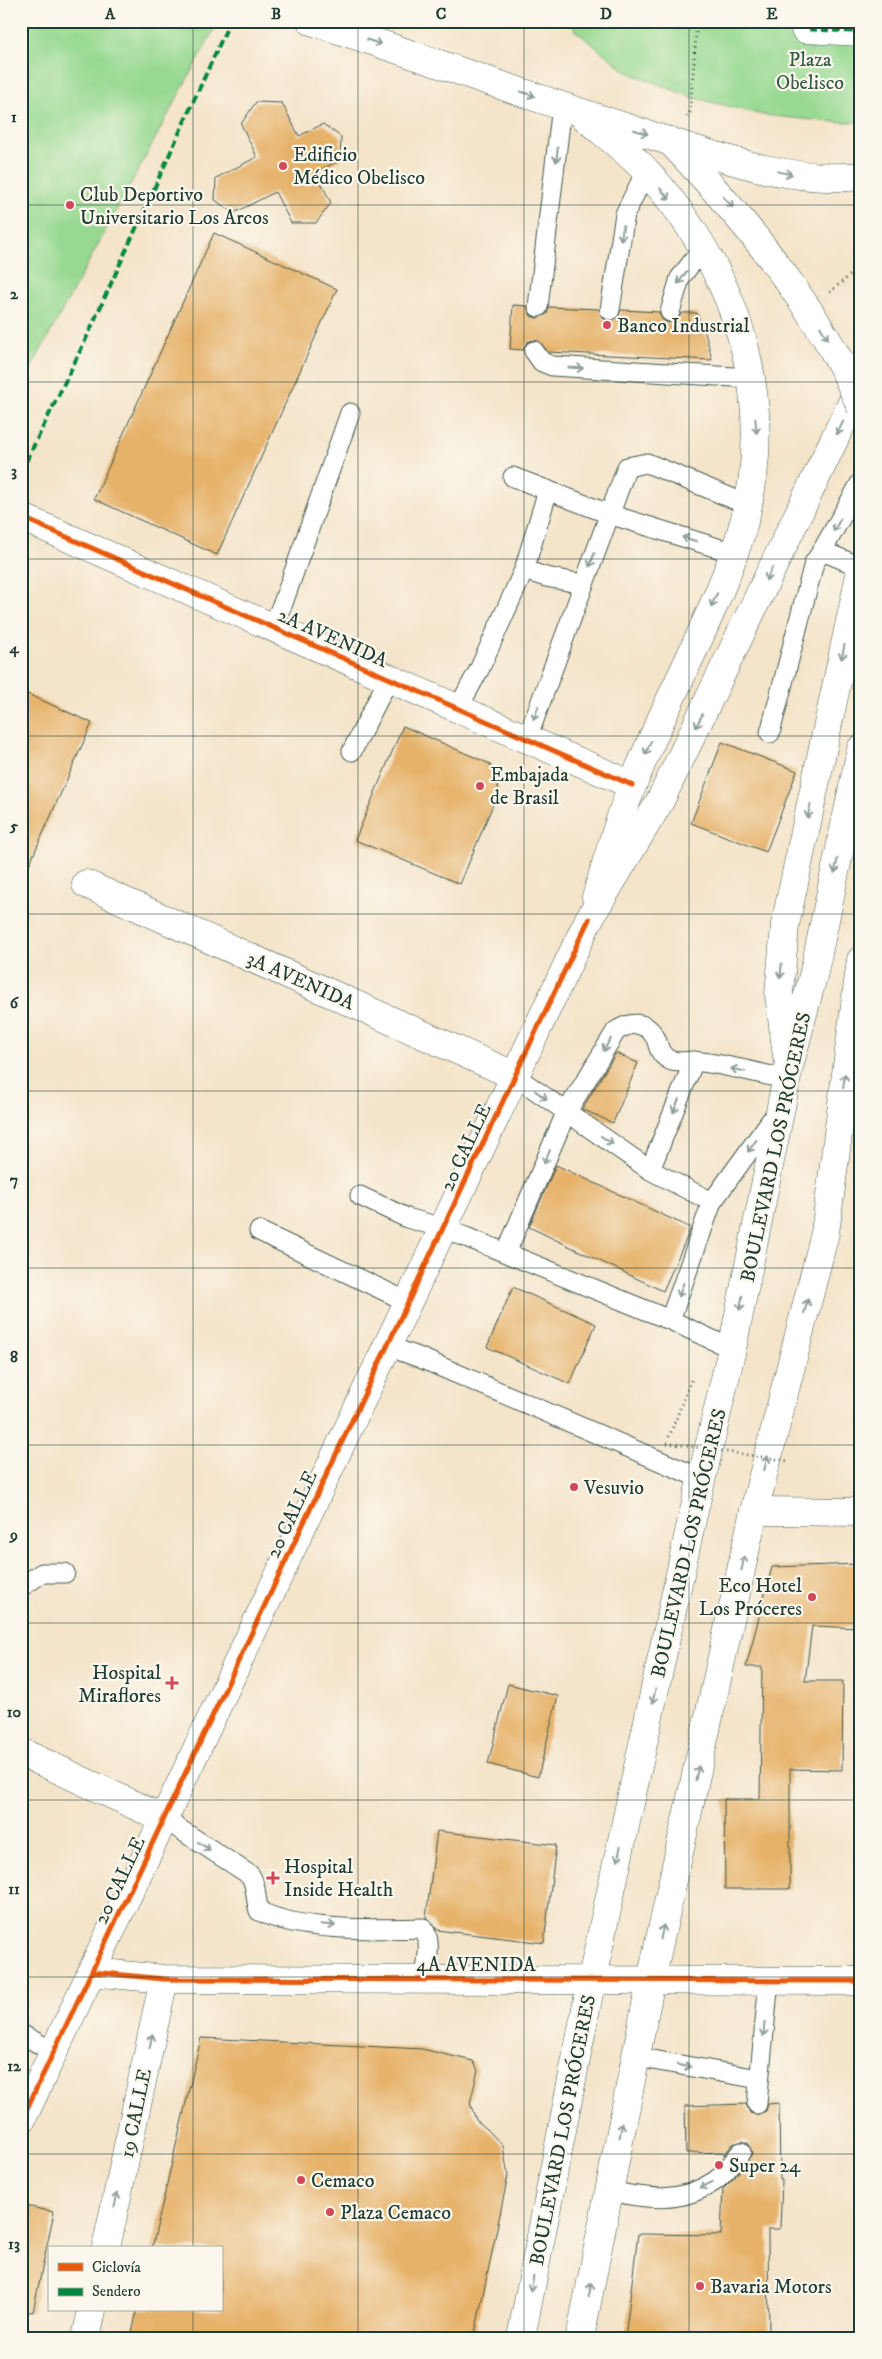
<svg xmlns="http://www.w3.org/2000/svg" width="882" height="2359" viewBox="0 0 882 2359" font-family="'IM FELL DW Pica',serif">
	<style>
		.green { fill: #97d991; stroke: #5b8b62 }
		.building { fill: #e6b26a }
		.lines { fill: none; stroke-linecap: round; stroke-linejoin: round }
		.service-casing { stroke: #3f564a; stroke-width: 21 }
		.pedestrian-casing { stroke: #3f564a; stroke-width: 29 }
		.minor-casing { stroke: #3f564a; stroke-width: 29 }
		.tertiary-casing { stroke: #3f564a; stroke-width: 29 }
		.primary-casing { stroke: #3f564a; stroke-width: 29 }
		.trunk-casing { stroke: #3f564a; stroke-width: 29 }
		.path { stroke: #3f564a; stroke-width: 3; stroke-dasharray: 1 4; stroke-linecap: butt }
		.service { stroke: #fff; stroke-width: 19 }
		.pedestrian { stroke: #fff; stroke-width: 28 }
		.minor { stroke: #fff; stroke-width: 28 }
		.tertiary { stroke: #fff; stroke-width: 28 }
		.primary { stroke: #fff; stroke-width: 28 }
		.trunk { stroke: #fff; stroke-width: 28 }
		.trunk-bridge-casing { stroke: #3f564a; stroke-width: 29; stroke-linecap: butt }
		.path-bridge { stroke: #3f564a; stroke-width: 3; stroke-dasharray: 1 4; stroke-linecap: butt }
		.trunk-bridge { stroke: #fff; stroke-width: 28 }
		.quiet { stroke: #00873e; stroke-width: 4; stroke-dasharray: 8 4; stroke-linecap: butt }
		.cycleway-casing { stroke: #fbf7ec; stroke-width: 8 }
		.cycleway { stroke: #e8590c; stroke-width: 5 }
		.oneway { stroke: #8f9e9a }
		.grid { fill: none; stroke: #1f3d34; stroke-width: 1; stroke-opacity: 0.55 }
		.poi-dot { fill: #d1495b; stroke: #fbf7ec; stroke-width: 2 }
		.labels { text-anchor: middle; stroke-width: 4.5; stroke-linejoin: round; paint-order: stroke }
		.park-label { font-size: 20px; fill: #375c47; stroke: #fbf7ec }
		.poi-label { font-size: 20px; fill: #1f3d34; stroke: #fbf7ec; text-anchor: start }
		.street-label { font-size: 20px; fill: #1f3d34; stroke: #fbf7ec }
		.neatline { fill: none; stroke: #1f3d34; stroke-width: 2 }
		.grid-label { font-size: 16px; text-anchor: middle; font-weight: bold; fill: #1f3d34 }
	</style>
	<rect width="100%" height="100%" fill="#fbf7ec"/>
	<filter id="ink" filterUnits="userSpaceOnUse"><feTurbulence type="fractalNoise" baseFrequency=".02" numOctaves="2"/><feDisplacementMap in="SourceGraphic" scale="10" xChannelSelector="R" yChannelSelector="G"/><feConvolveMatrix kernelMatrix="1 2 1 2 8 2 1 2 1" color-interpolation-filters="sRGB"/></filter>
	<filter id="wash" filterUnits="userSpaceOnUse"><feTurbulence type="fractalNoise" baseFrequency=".0096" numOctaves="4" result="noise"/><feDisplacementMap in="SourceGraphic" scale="20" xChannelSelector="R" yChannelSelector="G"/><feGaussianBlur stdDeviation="1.12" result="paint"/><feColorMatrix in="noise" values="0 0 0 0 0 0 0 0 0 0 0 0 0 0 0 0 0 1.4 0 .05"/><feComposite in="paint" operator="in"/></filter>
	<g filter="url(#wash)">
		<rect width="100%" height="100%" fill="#f4e4c9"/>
		<path class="green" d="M21,21H208L217,24L21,387Z
			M570,21H861V122H833L763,115L691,97L627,72L576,31Z"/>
		<g id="blocks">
			<path class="building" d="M256,102L282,103L299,136L323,124L341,137L340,160L316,172L331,203L316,223H291L275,192L234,213L215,200L216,178L257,157L241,124Z
				M214,233L337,289L217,555L94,499Z
				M513,305L527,306L531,316L537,318L547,314L549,307L599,309L603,318L609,321L618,317L621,310L659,312L662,319L667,323L677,320L682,313H697L706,336L712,360L548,352L539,341L533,340L527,342L523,350L510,349Z
				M21,691L92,723L21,883Z
				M403,726L490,764L499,790L460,884L355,840Z
				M722,742L797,771L766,852L691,823Z
				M616,1053L638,1063L613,1123L582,1109Z
				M556,1165L691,1228L663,1291L529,1227Z
				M513,1287L596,1324L570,1384L487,1347Z
				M861,1564V1628L812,1626L805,1681H843L842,1770L790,1769V1889H725L724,1799H760L762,1667H746L772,1567Z
				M508,1684L558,1696L538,1777L488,1764Z
				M437,1831L556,1845L544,1943L437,1930L432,1922L426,1918Z
				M201,2038L422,2049L473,2061L478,2070L470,2103L476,2120L487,2129L503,2146L508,2176L474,2338H131L137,2310H221V2248H152Z
				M779,2103L780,2180H782L780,2229H768L769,2338H625L638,2234L721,2235L723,2189L734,2178L752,2154L749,2144L743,2141L733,2144L724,2155V2152L686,2153L685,2106L746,2104L750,2113L756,2115L766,2111L768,2104Z
				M21,2205L54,2212L33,2312L21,2311Z"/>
		</g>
	</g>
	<g filter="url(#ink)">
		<use href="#blocks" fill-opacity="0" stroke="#3f564a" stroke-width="1"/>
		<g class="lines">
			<defs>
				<path id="service" d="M538,307L562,106
					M610,310L625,214L646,171
					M670,312L680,278L703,248
					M534,351L542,362L552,366L751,378
					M513,477L609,514L721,549L733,558
					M861,482L822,551L861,567
					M524,570L548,490
					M272,627L283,603L350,413
					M458,708L479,670L524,570L546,577L583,584
					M770,733L814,563L822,551
					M527,739L627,467L647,463L748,505
					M352,751L389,678
					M515,1076L650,1170L712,1202
					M650,1170L694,1061
					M360,1196L407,1218L443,1228L506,1253L566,1113L616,1031C630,1022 645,1020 655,1037C660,1046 657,1052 668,1059C675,1064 686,1061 694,1061C725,1064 756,1073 786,1079
					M259,1231L408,1302
					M506,1253L670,1320L732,1349
					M670,1320L712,1202L777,1112
					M387,1346L418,1357L702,1479
					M21,1587L42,1573H65
					M164,1819L250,1875C257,1885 255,1899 259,1911C300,1932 377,1929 423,1928C433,1941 426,1964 425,1979
					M21,2034L54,2052
					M636,2057L759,2079
					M757,2104L769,1980
					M609,2191C647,2199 681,2204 715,2181C725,2174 733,2161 741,2152"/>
				<path id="pedestrian" d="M805,21V29L861,32"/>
				<path id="minor" d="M21,517L632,785
					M86,884L515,1076
					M754,1511L861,1512
					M21,1752L164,1819"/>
				<path id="tertiary" d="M92,1972L164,1979L861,1981
					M21,2121L589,919
					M106,2248L164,1979
					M86,2338L92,2310"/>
				<path id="primary" d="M311,21C421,56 530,97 640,132C712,154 784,184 861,176
					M579,112C601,132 628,151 648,173C745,281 785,420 732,559C704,636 663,708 633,784C618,820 608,859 596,897"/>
				<path id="trunk" d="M670,141C738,213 797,283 844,369
					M589,919L660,801L861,384
					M787,1056L779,995L785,925L861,570
					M521,2338L592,1978L690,1528L732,1349L789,1067L814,972L861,749
					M580,2338L651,1980L754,1511L825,1233L861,960"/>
			</defs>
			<use href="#service" class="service-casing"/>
			<use href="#pedestrian" class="pedestrian-casing"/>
			<use href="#minor" class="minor-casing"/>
			<use href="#tertiary" class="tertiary-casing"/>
			<use href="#primary" class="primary-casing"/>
			<use href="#trunk" class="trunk-casing"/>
			<path class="path" d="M687,117L690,112L697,21
				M830,292L861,266
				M669,1437L692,1378"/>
			<use href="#service" class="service"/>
			<use href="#pedestrian" class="pedestrian"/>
			<use href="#minor" class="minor"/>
			<use href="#tertiary" class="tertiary"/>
			<use href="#primary" class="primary"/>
			<use href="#trunk" class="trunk"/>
			<defs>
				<path id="trunk-bridge" d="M844,369L861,407"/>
			</defs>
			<use href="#trunk-bridge" class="trunk-bridge-casing"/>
			<path class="path-bridge" d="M667,1443L789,1461"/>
			<use href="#trunk-bridge" class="trunk-bridge"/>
			<path class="quiet" d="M805,21V29L861,32
				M21,472L85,341L230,21"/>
			<defs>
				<path id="cycleway" d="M21,517L632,785
					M92,1972L164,1979L861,1981
					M21,2121L589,919"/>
			</defs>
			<use href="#cycleway" class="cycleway-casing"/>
			<use href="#cycleway" class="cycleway"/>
		</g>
		<defs><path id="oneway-shaft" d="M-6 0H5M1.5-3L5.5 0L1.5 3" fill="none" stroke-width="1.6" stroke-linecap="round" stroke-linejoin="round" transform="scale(1.25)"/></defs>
		<g class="oneway">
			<use href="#oneway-shaft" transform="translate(374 42) rotate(19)"/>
			<use href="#oneway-shaft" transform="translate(528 94) rotate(19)"/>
			<use href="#oneway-shaft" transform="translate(641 132) rotate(18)"/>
			<use href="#oneway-shaft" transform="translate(557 155) rotate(96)"/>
			<use href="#oneway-shaft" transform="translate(785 173) rotate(11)"/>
			<use href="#oneway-shaft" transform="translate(665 194) rotate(50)"/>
			<use href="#oneway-shaft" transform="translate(728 202) rotate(48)"/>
			<use href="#oneway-shaft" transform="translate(622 233) rotate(99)"/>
			<use href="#oneway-shaft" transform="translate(682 278) rotate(126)"/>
			<use href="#oneway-shaft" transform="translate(824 333) rotate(59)"/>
			<use href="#oneway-shaft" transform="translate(576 368) rotate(3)"/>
			<use href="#oneway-shaft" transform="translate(756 426) rotate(85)"/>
			<use href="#oneway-shaft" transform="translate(840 428) rotate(116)"/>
			<use href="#oneway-shaft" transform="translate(837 525) rotate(120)"/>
			<use href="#oneway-shaft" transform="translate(689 539) rotate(-163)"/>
			<use href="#oneway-shaft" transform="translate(592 560) rotate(110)"/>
			<use href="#oneway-shaft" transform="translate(769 574) rotate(116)"/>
			<use href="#oneway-shaft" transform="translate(714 600) rotate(114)"/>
			<use href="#oneway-shaft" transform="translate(843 652) rotate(102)"/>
			<use href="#oneway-shaft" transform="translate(536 713) rotate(109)"/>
			<use href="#oneway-shaft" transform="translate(699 721) rotate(116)"/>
			<use href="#oneway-shaft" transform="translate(648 748) rotate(114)"/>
			<use href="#oneway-shaft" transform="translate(809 811) rotate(102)"/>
			<use href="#oneway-shaft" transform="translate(836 866) rotate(102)"/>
			<use href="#oneway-shaft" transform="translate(781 971) rotate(95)"/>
			<use href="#oneway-shaft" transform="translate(607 1045) rotate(121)"/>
			<use href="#oneway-shaft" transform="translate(738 1070) rotate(-169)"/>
			<use href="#oneway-shaft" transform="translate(844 1081) rotate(-83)"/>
			<use href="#oneway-shaft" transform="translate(541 1095) rotate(36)"/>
			<use href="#oneway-shaft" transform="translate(676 1106) rotate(112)"/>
			<use href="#oneway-shaft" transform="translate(607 1140) rotate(34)"/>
			<use href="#oneway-shaft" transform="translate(752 1146) rotate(126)"/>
			<use href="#oneway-shaft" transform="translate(547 1157) rotate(114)"/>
			<use href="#oneway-shaft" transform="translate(681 1290) rotate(109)"/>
			<use href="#oneway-shaft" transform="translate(741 1303) rotate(101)"/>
			<use href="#oneway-shaft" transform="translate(806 1306) rotate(-75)"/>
			<use href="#oneway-shaft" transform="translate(766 1463) rotate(-76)"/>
			<use href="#oneway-shaft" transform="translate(743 1563) rotate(-78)"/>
			<use href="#oneway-shaft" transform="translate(654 1696) rotate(102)"/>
			<use href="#oneway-shaft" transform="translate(697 1773) rotate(-78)"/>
			<use href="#oneway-shaft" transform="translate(204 1846) rotate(33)"/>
			<use href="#oneway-shaft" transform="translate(619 1854) rotate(102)"/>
			<use href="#oneway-shaft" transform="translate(328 1925) rotate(5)"/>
			<use href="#oneway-shaft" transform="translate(662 1932) rotate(-78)"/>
			<use href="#oneway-shaft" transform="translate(764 2029) rotate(95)"/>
			<use href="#oneway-shaft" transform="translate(151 2041) rotate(-78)"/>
			<use href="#oneway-shaft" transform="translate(684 2066) rotate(10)"/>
			<use href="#oneway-shaft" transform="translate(621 2130) rotate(-79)"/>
			<use href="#oneway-shaft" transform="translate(706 2185) rotate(156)"/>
			<use href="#oneway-shaft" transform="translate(116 2200) rotate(-78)"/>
			<use href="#oneway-shaft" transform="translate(532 2284) rotate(101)"/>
			<use href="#oneway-shaft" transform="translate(590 2290) rotate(-79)"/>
		</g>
	</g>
	<path class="grid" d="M193,21V2248M358,21V2338M524,21V2338M689,21V2338M21,205H861M21,382H861M21,559H861M21,736H861M21,914H861M21,1091H861M21,1268H861M21,1445H861M21,1623H861M21,1800H861M21,1977H861M21,2154H861M193,2310V2338"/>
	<g class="poi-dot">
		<circle cx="283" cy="166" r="5"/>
		<circle cx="70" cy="205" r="5"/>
		<circle cx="607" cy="325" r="5"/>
		<circle cx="480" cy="786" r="5"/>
		<circle cx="574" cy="1487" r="5"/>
		<circle cx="812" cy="1597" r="5"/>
		<path d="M169.5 1675.5h5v5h5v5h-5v5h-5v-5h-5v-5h5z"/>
		<path d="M270.5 1870.5h5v5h5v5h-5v5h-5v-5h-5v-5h5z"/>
		<circle cx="719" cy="2165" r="5"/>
		<circle cx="301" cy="2180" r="5"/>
		<circle cx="330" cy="2212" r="5"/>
		<circle cx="700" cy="2286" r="5"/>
	</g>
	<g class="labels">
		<g class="park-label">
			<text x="810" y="66">Plaza<tspan x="810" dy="23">Obelisco</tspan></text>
		</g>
		<g class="poi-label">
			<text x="293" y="161">Edificio<tspan x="293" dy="23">Médico Obelisco</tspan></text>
			<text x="80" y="201">Club Deportivo<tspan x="80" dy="23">Universitario Los Arcos</tspan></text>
			<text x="617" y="332">Banco Industrial</text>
			<text x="490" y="781">Embajada<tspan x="490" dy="23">de Brasil</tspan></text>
			<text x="584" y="1494">Vesuvio</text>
			<text x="802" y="1592" text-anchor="end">Eco Hotel<tspan x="802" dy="23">Los Próceres</tspan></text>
			<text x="161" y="1679" text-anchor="end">Hospital<tspan x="161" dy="23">Miraflores</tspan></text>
			<text x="284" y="1873">Hospital<tspan x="284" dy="23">Inside Health</tspan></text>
			<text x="729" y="2172">Super 24</text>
			<text x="311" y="2187">Cemaco</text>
			<text x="340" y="2219">Plaza Cemaco</text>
			<text x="710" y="2293">Bavaria Motors</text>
		</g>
		<g class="street-label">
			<text transform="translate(333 637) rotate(24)" y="7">2A AVENIDA</text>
			<text transform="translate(301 980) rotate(24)" y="7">3A AVENIDA</text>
			<text transform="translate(465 1147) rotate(-65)" y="7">20 CALLE</text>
			<text transform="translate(775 1147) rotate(-78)" y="7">BOULEVARD LOS PRÓCERES</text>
			<text transform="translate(291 1514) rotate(-65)" y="7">20 CALLE</text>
			<text transform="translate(688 1543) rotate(-77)" y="7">BOULEVARD LOS PRÓCERES</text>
			<text transform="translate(119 1880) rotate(-65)" y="7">20 CALLE</text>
			<text x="476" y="1971">4A AVENIDA</text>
			<text transform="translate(135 2113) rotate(-78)" y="7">19 CALLE</text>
			<text transform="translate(562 2130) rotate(-79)" y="7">BOULEVARD LOS PRÓCERES</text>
		</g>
	</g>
	<rect width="882" height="2359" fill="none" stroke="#fbf7ec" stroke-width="55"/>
	<rect x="48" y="2246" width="175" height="65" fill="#fbf7ec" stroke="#a3ada2"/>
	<rect x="58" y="2263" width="25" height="8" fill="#e8590c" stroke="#a3ada2"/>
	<text x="92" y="2272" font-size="15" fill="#1f3d34">Ciclovía</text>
	<rect x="58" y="2288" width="25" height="8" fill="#00873e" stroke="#a3ada2"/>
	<text x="92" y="2296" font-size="15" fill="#1f3d34">Sendero</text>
	<rect x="28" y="28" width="826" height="2304" class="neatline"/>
	<g class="grid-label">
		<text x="110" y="19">A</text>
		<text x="276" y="19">B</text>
		<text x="441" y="19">C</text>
		<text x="606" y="19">D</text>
		<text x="772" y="19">E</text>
		<text x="14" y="122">1</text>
		<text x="14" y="299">2</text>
		<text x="14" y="476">3</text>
		<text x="14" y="653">4</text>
		<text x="14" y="831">5</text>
		<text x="14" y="1008">6</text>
		<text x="14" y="1185">7</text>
		<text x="14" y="1362">8</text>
		<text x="14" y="1540">9</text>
		<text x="14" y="1717">10</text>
		<text x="14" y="1894">11</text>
		<text x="14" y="2071">12</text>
		<text x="14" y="2249">13</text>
	</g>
</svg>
